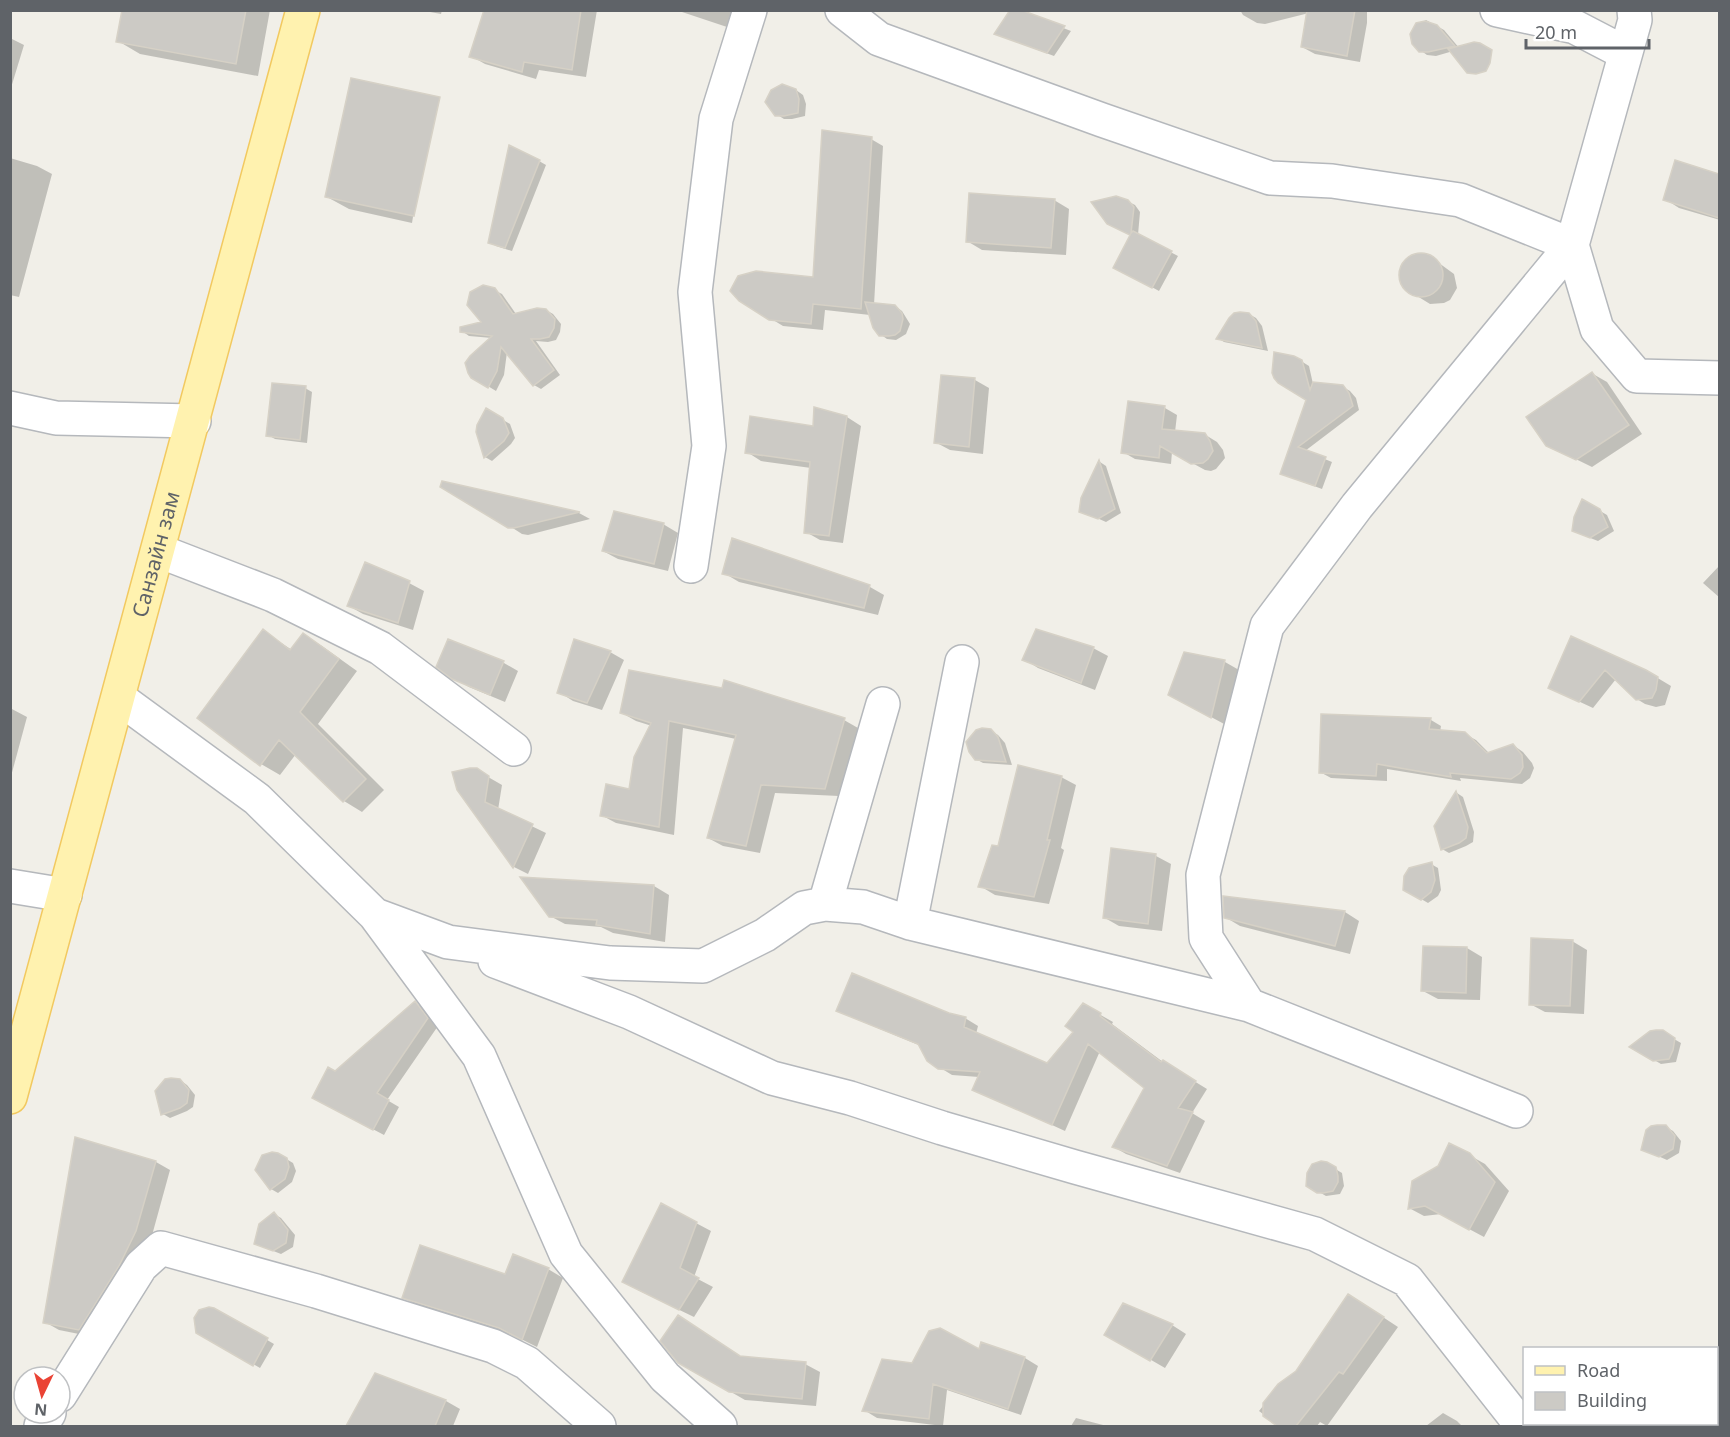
<svg xmlns="http://www.w3.org/2000/svg" width="1730" height="1437" viewBox="0 0 1730 1437" font-family="'Noto Sans',sans-serif">
	<style>
		.shadow { fill: #0003 }
		.building { fill: #cccac5; stroke: #d6d1c6; stroke-width: 1.5 }
		.lines { fill: none; stroke-linecap: round; stroke-linejoin: round }
		.minor-casing { stroke: #b5b8bc; stroke-width: 36 }
		.major-casing { stroke: #f2c960; stroke-width: 36 }
		.minor { stroke: #fff; stroke-width: 33 }
		.major { stroke: #fff2af; stroke-width: 33 }
		.labels { text-anchor: middle; stroke-width: 5; stroke-linejoin: round; paint-order: stroke }
		.street-label { font-size: 21px; fill: #5f6368; stroke: #fff }
	</style>
	<rect width="100%" height="100%" fill="#f1efe8"/>
	<path class="shadow" d="M123,10H270L258,76L140,54L118,41Z
		M419,10H442L441,14Z
		M486,10H597L586,77L539,70L536,79L485,64L471,56Z
		M676,10H735L730,28Z
		M1017,10L1071,31L1054,56L1003,37Z
		M1240,10H1367V23L1360,62L1315,54L1302,47L1309,13L1265,24L1257,23L1243,15Z
		M1426,20L1444,30L1460,49L1436,56L1427,55L1420,50L1416,27Z
		M10,38L24,45L10,91Z
		M796,90L803,95L806,104L805,116L792,119H784L776,114Z
		M431,105L412,223L349,209L327,197Z
		M871,139L883,146L874,305L895,306L902,311L910,324L906,334L896,340L887,339L880,334L870,315L825,310L823,330L783,326L740,300L815,279Z
		M10,158L37,166L52,174L19,297L10,295Z
		M539,161L546,165L512,251L496,246L489,242Z
		M1676,162L1720,175V220L1679,208L1665,199Z
		M1054,200L1069,209L1066,255L982,250L967,241Z
		M1127,201L1135,205L1140,212L1138,235L1178,256L1159,291L1115,267L1132,235L1108,223Z
		M1414,255H1428L1454,274L1457,288L1450,300L1444,303L1430,304L1404,288L1400,275L1401,268L1409,258Z
		M494,290L502,294L516,314L546,310L553,314L561,324L560,332L556,340L548,342L536,341L560,375L541,389L534,385L507,352L504,375L496,391L473,377L492,338L469,336L462,331L483,323Z
		M1249,314L1256,318L1262,326L1268,351L1224,342L1218,338Z
		M1301,361L1309,366L1313,384L1343,387L1350,391L1356,398L1359,410L1305,451L1332,462L1322,489L1282,474L1308,399Z
		M1593,374L1607,382L1642,434L1592,467L1547,445Z
		M975,380L989,388L983,454L950,450L935,442Z
		M305,388L312,392L307,443L275,439L268,435Z
		M1129,403L1165,408L1177,415L1175,432L1204,434L1217,442L1223,450L1225,458L1216,469L1211,471L1205,470L1172,452L1171,464L1135,459L1123,452Z
		M486,410L510,424L515,438L511,444L492,461L485,457L477,432Z
		M847,417L861,426L843,543L820,540L806,532L811,468L761,461L747,452Z
		M1100,462L1106,466L1121,513L1106,522L1081,511L1083,498Z
		M443,483L579,513L590,519L528,535L522,534Z
		M1583,501L1607,515L1614,531L1598,541L1580,534Z
		M663,524L678,533L668,571L618,559L603,551Z
		M733,540L870,587L884,595L878,615L739,582L724,573Z
		M1720,565V598L1703,583Z
		M409,583L424,591L413,630L363,614L349,606Z
		M263,631L292,650L304,635L322,646L357,671L318,724L384,790L362,812L344,801L296,754L280,775L261,764Z
		M1572,638L1646,671L1671,686L1665,705L1656,707L1645,704L1632,696L1616,679L1593,708L1550,688Z
		M449,641L504,663L518,671L505,702L469,687L453,678Z
		M1093,648L1108,656L1095,690L1038,668L1024,659Z
		M610,652L624,660L602,710L573,701L559,692Z
		M1185,653L1225,662L1239,670L1226,725L1185,703Z
		M723,690L844,720L858,728L839,796L775,793L760,853L723,846L708,838L736,739L683,728L674,835L616,823L601,815L630,790L652,726L636,721L622,713Z
		M10,708L27,717L10,780Z
		M1431,720L1441,726L1440,732L1465,734L1476,740L1490,754L1513,745L1523,752L1532,763L1534,768L1530,778L1522,784L1460,778L1461,781L1387,769V781L1331,778L1320,772Z
		M991,731L998,735L1005,743L1012,765L983,763L976,759Z
		M476,770L502,785L498,810L546,833L528,874L514,867L458,789Z
		M1061,777L1076,785L1061,848L1064,850L1049,904L995,895L980,886L999,848Z
		M1457,793L1463,797L1474,832L1473,842L1466,846L1449,853L1442,849Z
		M1113,850L1156,856L1171,864L1162,931L1119,926L1105,918Z
		M1431,864L1438,868L1441,890L1438,896L1428,903L1404,889Z
		M523,879L654,886L669,895L665,942L613,933L601,927L565,924L550,916Z
		M1224,897L1345,912L1359,921L1350,954L1240,926L1225,917Z
		M1572,941L1587,950L1584,1014L1545,1012L1530,1004Z
		M1424,947L1467,948L1482,957L1480,1000L1438,999L1423,991Z
		M415,1003L426,1009L438,1026L387,1100L399,1107L384,1135L325,1104L335,1073Z
		M1083,1005L1113,1022L1112,1024L1163,1062L1207,1089L1192,1113L1205,1121L1180,1173L1126,1154L1114,1147L1145,1087L1100,1051L1065,1131L974,1089L979,1077L952,1075L939,1067L921,1046L851,1017L838,1010L949,1015L965,1018L978,1026L976,1034L1048,1065L1075,1032Z
		M1662,1032L1681,1043L1676,1062L1661,1064L1632,1047Z
		M180,1080L187,1085L195,1095L193,1107L187,1111L170,1118L163,1114Z
		M1666,1127L1673,1131L1681,1141L1679,1153L1667,1160L1642,1149L1644,1136L1651,1128Z
		M278,1154L293,1163L296,1171L292,1182L278,1193L271,1189Z
		M1469,1155L1485,1164L1509,1191L1484,1237L1441,1214L1424,1216L1409,1208Z
		M156,1162L170,1170L151,1239L94,1337L59,1330L45,1322Z
		M1327,1164L1342,1173L1344,1186L1340,1194L1326,1196L1307,1185Z
		M662,1205L711,1231L694,1277L713,1287L694,1317L638,1290Z
		M274,1214L281,1218L295,1235L293,1247L281,1254L263,1247Z
		M548,1269L563,1278L537,1347L515,1336L418,1306L403,1297Z
		M1363,1304L1398,1327L1327,1426L1320,1422L1317,1426H1279L1259,1411L1279,1386L1297,1372Z
		M214,1309L274,1344L260,1368L198,1332Z
		M1172,1325L1186,1334L1165,1368L1106,1334Z
		M982,1344L1025,1358L1038,1366L1021,1415L947,1390L943,1426L877,1418L864,1410L913,1364L980,1351Z
		M742,1358L805,1364L820,1372L816,1406L745,1400L679,1362Z
		M376,1375L446,1401L460,1409L453,1426H348Z
		M1443,1413L1457,1421L1462,1426H1426Z
		M1076,1418L1107,1426H1071Z
		M1716,1420L1719,1426H1677L1679,1424H1716Z"/>
	<path class="building" d="M122,10H246L236,64L116,42Z
		M484,10H581L572,70L524,62L522,72L469,57Z
		M1010,10H1021L1065,26L1047,53L994,34Z
		M1307,10H1355L1347,56L1301,47Z
		M1425,21L1437,25L1455,46L1428,52H1419L1412,44L1410,34L1416,23Z
		M1474,42L1480,43L1492,50L1490,63L1486,71L1476,74L1467,73L1448,49Z
		M351,78L440,97L414,216L325,197Z
		M782,84L796,89L799,99L798,113L784,116H775L765,102L771,90Z
		M822,130L872,137L861,309L813,304L811,324L769,320L739,301L730,291L738,276L756,271L813,277Z
		M509,145L540,160L505,248L488,243Z
		M1675,160L1719,174V218L1663,200Z
		M969,193L1055,199L1051,248L966,242Z
		M1116,196L1128,200L1134,207L1131,233L1133,231L1172,251L1152,288L1113,268L1130,235L1107,224L1091,202Z
		M1399 275a22 22 0 1 1 44 0a22 22 0 1 1-44 0Z
		M483,285L495,288L513,314L537,308L546,309L555,319L554,328L549,337L540,339H531L554,370L533,386L501,347L497,371L488,388L471,378L468,373L465,363L470,356L492,336L460,332V327L481,322L467,305L470,292Z
		M865,302L895,305L902,313L903,319L900,331L895,335L889,336H879L873,328Z
		M1240,312L1249,313L1256,321L1262,348L1216,339L1229,318L1234,313Z
		M1274,352L1294,356L1302,360L1310,390L1313,382L1343,385L1349,393L1353,406L1298,447L1326,457L1315,486L1280,474L1306,400L1278,383L1274,378L1272,373Z
		M1592,372L1629,425L1576,460L1546,446L1526,417Z
		M941,375L975,378L969,447L934,443Z
		M272,383L306,386L300,440L266,436Z
		M1128,401L1165,406L1162,429L1205,433L1210,441L1213,451L1208,459L1203,463L1191,464L1160,446L1159,458L1121,453Z
		M814,407L847,416L829,536L804,533L810,462L745,453L750,416L813,426Z
		M486,408L503,418L509,433L504,441L484,458L476,432L477,425Z
		M1099,460L1115,509L1098,519L1079,512L1081,498Z
		M442,481L580,512L514,528H508L440,487Z
		M1582,499L1600,509L1608,527L1590,538L1572,531L1574,517Z
		M614,511L664,523L654,564L602,551Z
		M732,538L870,585L864,608L722,574Z
		M365,562L410,581L398,623L347,606Z
		M263,629L290,650L303,633L339,659L300,712L366,779L343,802L279,740L260,766L197,718Z
		M1036,629L1094,647L1081,683L1022,660Z
		M1571,636L1646,670L1658,677L1656,690L1652,698L1636,700L1605,670L1579,702L1548,688Z
		M448,639L504,661L490,695L452,679L436,667Z
		M574,639L611,651L587,703L557,693Z
		M1184,652L1225,660L1211,718L1168,695Z
		M629,670L722,688L724,680L845,718L825,789L761,785L746,846L707,838L736,735L669,721L659,827L600,816L606,784L629,789L634,757L651,723L620,713Z
		M1321,714L1431,718L1429,729L1465,732L1487,753L1513,744L1522,755L1523,767L1520,773L1511,779L1450,773L1451,777L1377,764L1376,776L1319,773Z
		M982,728L991,729L998,737L1006,762L975,760L969,752L966,742L976,730Z
		M1018,765L1062,776L1047,840H1050L1034,897L978,887L992,845L998,846Z
		M470,768H477L489,776L485,802L533,824L513,868L457,790L452,772Z
		M1456,791L1468,827L1466,838L1459,843L1441,850L1434,826Z
		M1111,848L1156,854L1148,924L1103,918Z
		M1432,862L1435,880L1431,892L1421,900L1403,890L1404,876L1409,868Z
		M520,877L654,885L650,934L596,925L597,920L549,917Z
		M1223,896L1345,911L1335,946L1224,918Z
		M1531,938L1573,940L1570,1006L1529,1005Z
		M1423,946L1467,947L1466,993L1421,991Z
		M852,973L949,1013L966,1017L964,1027L1047,1063L1073,1032L1065,1026L1083,1003L1101,1013L1100,1016L1161,1062L1163,1060L1196,1081L1178,1108L1193,1112L1167,1166L1112,1147L1144,1088L1088,1044L1052,1125L972,1090L980,1072L938,1069L927,1061L918,1044L836,1011Z
		M415,1001L428,1018L377,1093L389,1100L373,1130L312,1098L328,1067L335,1071Z
		M1656,1030H1663L1675,1038L1673,1050L1669,1059L1653,1061L1629,1047L1650,1031Z
		M171,1078L180,1079L189,1090L187,1103L180,1108L161,1115L155,1091L165,1079Z
		M1657,1125H1666L1675,1136L1673,1149L1659,1157L1641,1150L1646,1130L1651,1126Z
		M75,1137L156,1161L136,1231L119,1266L79,1330L43,1323Z
		M1449,1143L1470,1153L1495,1182L1469,1230L1425,1206L1408,1209L1412,1181L1438,1166Z
		M272,1152L278,1153L287,1158L289,1167L285,1179L270,1190L255,1170L262,1155Z
		M1321,1161L1327,1162L1336,1167L1338,1176V1182L1333,1191L1323,1193H1317L1306,1186L1307,1173L1312,1164Z
		M661,1203L697,1222L680,1268L699,1278L679,1310L622,1282Z
		M274,1212L288,1230L286,1243L273,1251L254,1244L259,1224Z
		M420,1245L505,1274L513,1254L549,1268L522,1340L499,1328L402,1298Z
		M1348,1294L1384,1317L1343,1374L1339,1372L1296,1426H1277L1263,1416V1403L1278,1384L1296,1371Z
		M1123,1303L1173,1324L1150,1361L1104,1335Z
		M209,1307L214,1308L268,1338L253,1366L196,1333L194,1318L199,1310Z
		M678,1315L740,1356L806,1362L802,1399L729,1392L678,1363L660,1341Z
		M940,1328L979,1349L981,1342L1025,1357L1008,1409L933,1384L929,1419L862,1411L882,1359L912,1363L929,1331Z
		M375,1373L446,1400L435,1426H346Z"/>
	<g class="lines">
		<defs>
			<path id="minor" d="M842,10L879,39L1102,120L1270,178L1332,181L1460,200L1572,245L1357,506L1267,626L1203,875L1206,938L1249,1005
				M1497,10L1575,27L1625,53
				M1634,10L1635,20L1572,245L1597,329L1637,376L1720,378
				M10,408L56,418L194,421
				M159,551L273,595L380,648L514,749
				M691,566L709,446L695,292L716,119L750,10
				M119,698L257,799L375,915L448,942L610,963L703,966L765,935L804,908L825,904L863,907L910,923L1249,1005L1516,1111
				M10,886L65,895
				M825,904L883,704
				M375,915L479,1056L566,1254L665,1377L720,1426
				M910,923L962,662
				M495,961L629,1012L772,1078L850,1098L942,1128L1075,1167L1315,1234L1407,1280L1522,1426
				M60,1395L141,1266L161,1248L316,1291L493,1346L527,1363L599,1426
				M41,1426L49,1413"/>
			<g id="major">
				<path id="s1" d="M10,1097L303,10"/>
			</g>
		</defs>
		<use href="#minor" class="minor-casing"/>
		<use href="#major" class="major-casing"/>
		<use href="#minor" class="minor"/>
		<use href="#major" class="major"/>
	</g>
	<g class="labels">
		<g class="street-label">
			<text dy="7" stroke="none"><textPath href="#s1" startOffset="562">Санзайн зам</textPath></text>
		</g>
	</g>
	<rect width="1730" height="1437" fill="none" stroke="#5f6368" stroke-width="24"/>
	<rect x="1523" y="1347" width="195" height="78" fill="#ffffff" stroke="#bfc1c3" stroke-width="1.5"/>
	<rect x="1535" y="1366" width="30" height="9" fill="#fff2af" stroke="#bfc1c3" stroke-width="1.5"/>
	<text x="1577" y="1377" font-size="18" fill="#5f6368">Road</text>
	<rect x="1535" y="1392" width="30" height="18" fill="#cccac5" stroke="#bfc1c3" stroke-width="1.5"/>
	<text x="1577" y="1407" font-size="18" fill="#5f6368">Building</text>
	<g transform="translate(42 1395) rotate(185)"><circle r="28" fill="#ffffff" stroke="#bfc1c3" stroke-width="1.5"/>
	<path d="M0-4.5L10 22L0 15L-10 22Z" fill="#ea4335"/>
	<text y="-9" font-size="16" font-weight="bold" text-anchor="middle" fill="#5f6368">N</text>
	</g>
	<path d="M1526 39v9h123v-9" fill="none" stroke="#5f6368" stroke-width="3"/>
	<text x="1535" y="39" font-size="18" fill="#5f6368" stroke="#ffffff" stroke-width="4.5" paint-order="stroke">20 m</text>
</svg>
